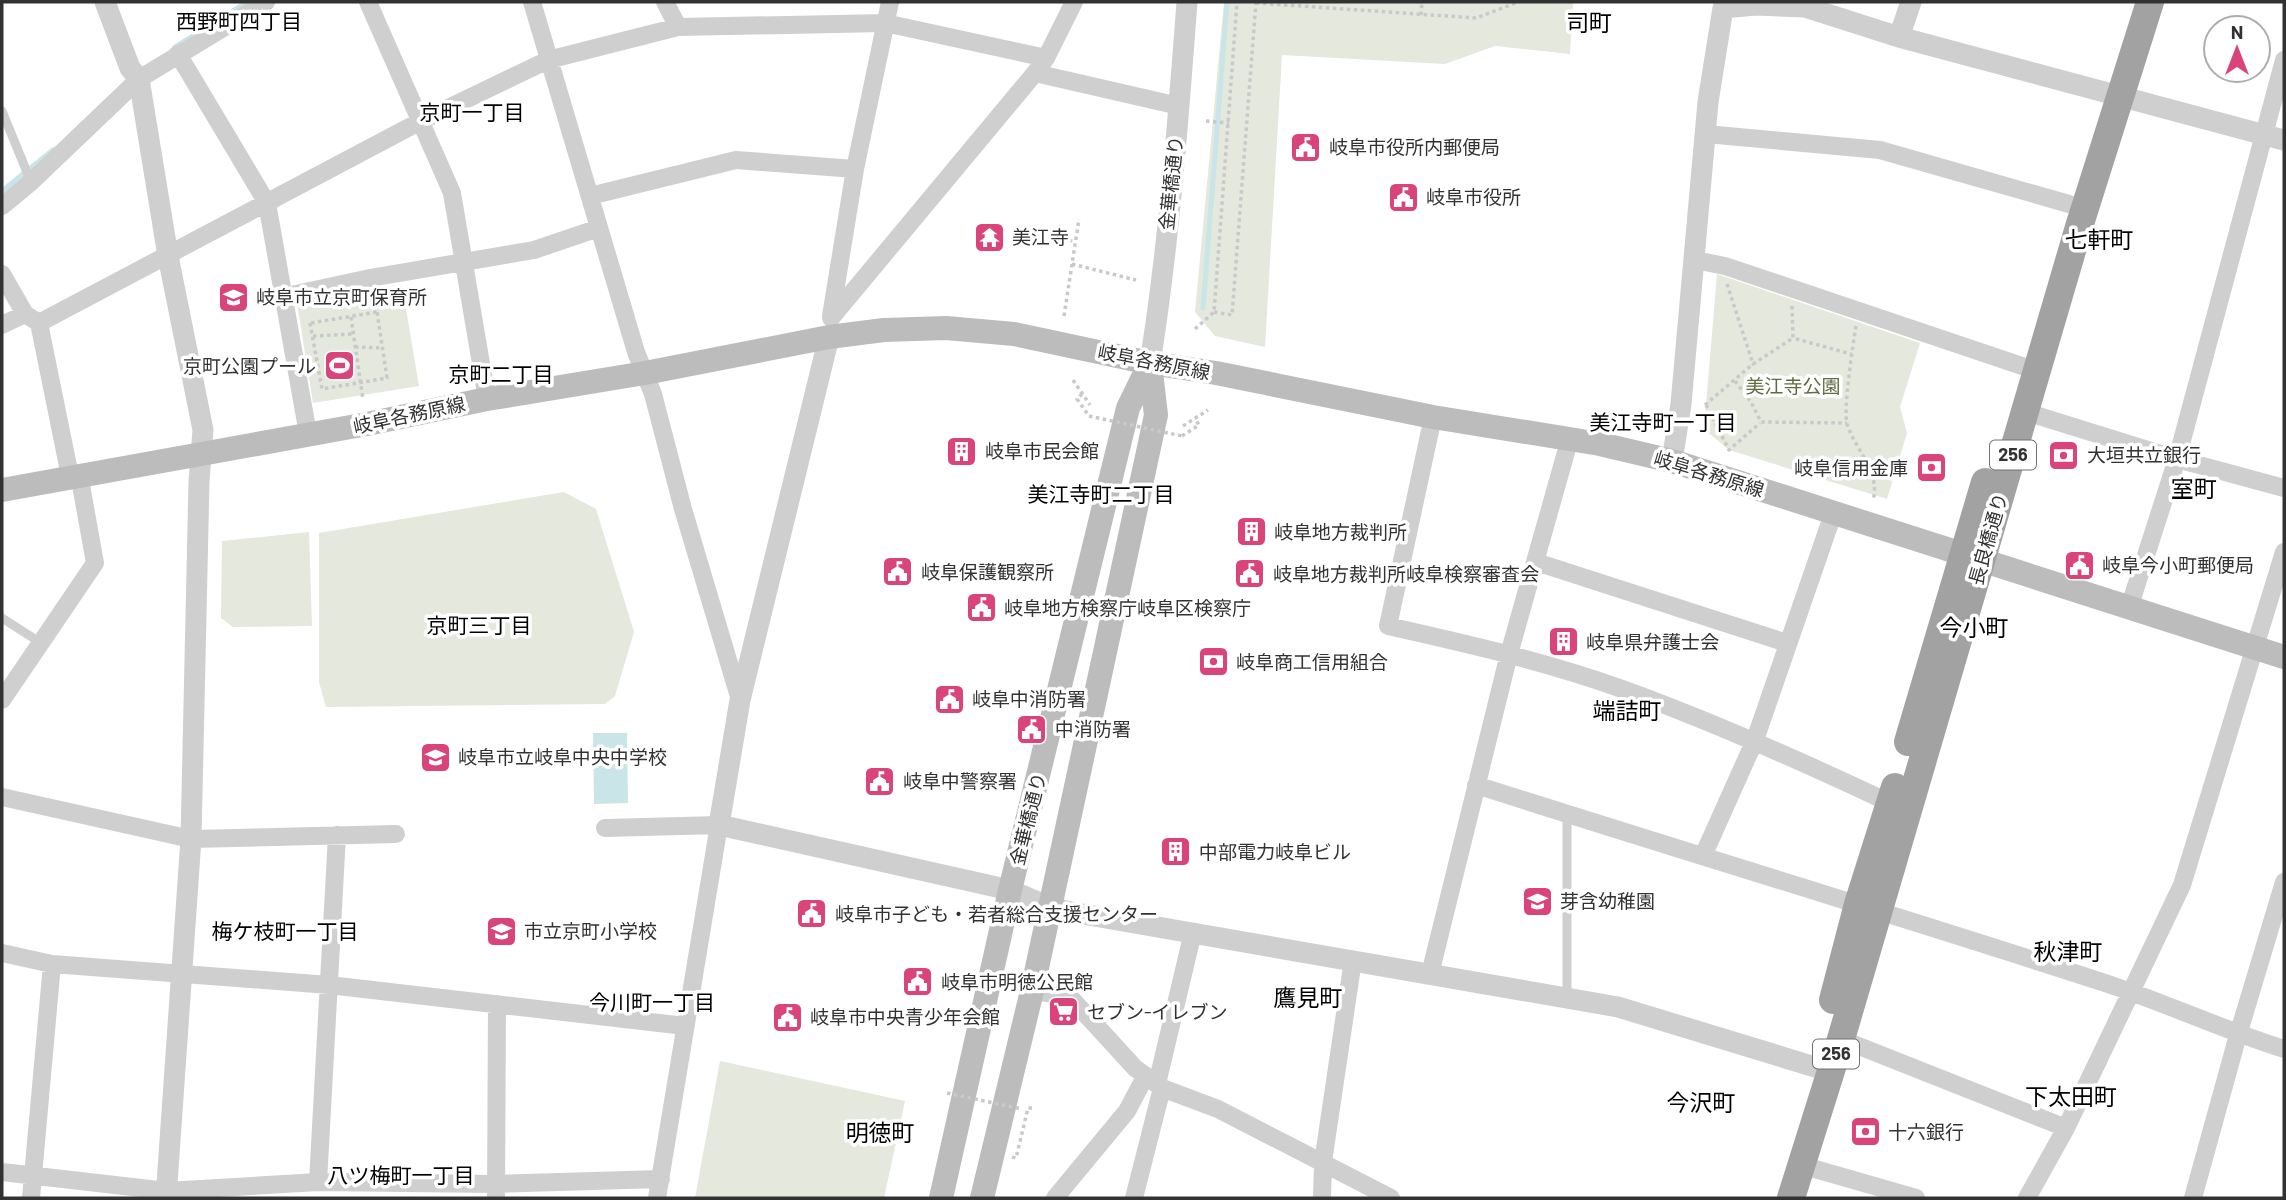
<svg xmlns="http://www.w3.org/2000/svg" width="2286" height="1200" viewBox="0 0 2286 1200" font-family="Barlow,'Noto Sans JP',sans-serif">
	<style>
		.green { fill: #e5e8dc }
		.water { fill: #cae5e7 }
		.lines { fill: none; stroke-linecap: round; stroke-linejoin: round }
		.stream { stroke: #cae5e7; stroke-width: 5 }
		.path { stroke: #c9c9c9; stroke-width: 3.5; stroke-dasharray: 3.5 3.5; stroke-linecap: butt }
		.service { stroke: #cfcfcf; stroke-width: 9 }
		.minor { stroke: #cfcfcf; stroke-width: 18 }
		.tertiary { stroke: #cfcfcf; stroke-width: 21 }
		.secondary { stroke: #bcbcbc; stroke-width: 24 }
		.trunk { stroke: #a2a2a2; stroke-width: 28 }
		.path-bridge { stroke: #c9c9c9; stroke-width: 3.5; stroke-dasharray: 3.5 3.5; stroke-linecap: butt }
		.labels { text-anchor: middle; stroke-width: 7; stroke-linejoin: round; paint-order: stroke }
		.shield { fill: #fff; stroke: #707070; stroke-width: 2 }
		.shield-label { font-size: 18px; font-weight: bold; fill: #323232 }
		.poi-label { font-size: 19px; fill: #323232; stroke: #fff; text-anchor: start }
		.street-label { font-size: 19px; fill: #323232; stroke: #fff }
		.park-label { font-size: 19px; fill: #616b42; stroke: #fff }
		.neighbourhood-label { font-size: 21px; fill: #000; stroke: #fff }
		.quarter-label { font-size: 23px; fill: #000; stroke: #fff }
	</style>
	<rect width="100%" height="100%" fill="#fff"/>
	<path class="green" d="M1224,2H1573L1570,54L1495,46L1445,64L1282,55L1265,347L1215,336L1195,312Z
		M1717,274L1920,343L1900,407L1907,433L1887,499L1729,450L1704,429Z
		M402,285L419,386L313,403L297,303Z
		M564,492L596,509L634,632L615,696L605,704L326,707L319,682V533Z
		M309,532L312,626L233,627L221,618L222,541Z
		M720,1061L905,1101L884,1198H695Z"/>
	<path class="water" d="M339,353L342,359L351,357L354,374L328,378L325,356Z
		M593,733H627L628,803L594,804Z"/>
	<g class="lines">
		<path class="stream" d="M175,47L247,2
			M2,191L53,150
			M1203,308L1227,2"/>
		<path class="path" d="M1256,3L1476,18L1518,2
			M1421,15L1422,2
			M1206,121L1229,123
			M1027,238L1076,241
			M1072,264L1136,280
			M1727,284L1753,364L1793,338
			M1792,306L1793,338L1851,354
			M1214,312L1232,315L1256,2
			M1064,316L1079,219
			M351,317L363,400
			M310,323L322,389L387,378L377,312
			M311,323L377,312L373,293
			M1856,326C1853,345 1843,409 1847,424C1855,449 1881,473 1873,500
			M1195,329L1214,312L1237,2
			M313,336L353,334
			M355,347L383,348
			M1073,380L1090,405
			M1735,381L1751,402L1761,422L1847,423
			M1082,394L1077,399L1089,416
			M1705,405L1753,364
			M1706,405L1729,450L1760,423
			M1183,426L1208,410
			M1182,436L1199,425L1196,420
			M1012,1157L1016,1158L1028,1108H1032"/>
		<path class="service" d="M2,111L31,182
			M2,618L41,643
			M1567,814V997"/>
		<path class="minor" d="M368,2L452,193L487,399
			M532,2L636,352L653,394L683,509L740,700
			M665,2L678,27
			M178,54L267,203L308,434
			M1035,73L1179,106
			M1706,134L1880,150L2069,204
			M590,196L736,160L855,169
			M2,206L31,182L139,79L266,2
			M1695,260L1725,266L2022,366
			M2,274L25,314L39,323L70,476
			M282,297L370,278L534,250L599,228
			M831,316L855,169L890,2
			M831,318L1035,73L1046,58L1074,2
			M39,323L419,122L548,60L678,27L885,23L1046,58
			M2,325L25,314
			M2026,412L2177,459L2284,488
			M1433,417L1388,626C1468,644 1548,662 1625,690C1716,723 1803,762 1890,803
			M1536,562L1787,643
			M2129,608L2177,459L2284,60
			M2,700L95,563L79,474
			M1476,785C1686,852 1896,915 2105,983C2166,1003 2223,1030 2284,1049
			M2,797L191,839L396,834
			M605,828L719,825L657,1198
			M1703,856L1755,740L1833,514
			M2,953L52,964L329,985L685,1026
			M1430,974L1509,654L1570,438
			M1032,991L1069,996L1135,1068L1162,1088L1218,1109L1391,1198
			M1841,1039L2066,1128
			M1157,1084L1193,932
			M1801,1165L1916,1198
			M2,1172L167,1191L318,1182L495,1184L661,1179
			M318,1182L337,835
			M31,1198L52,964
			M496,1198L497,1004
			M1055,1198L1127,1111L1145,1077
			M1134,1198L1162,1088
			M1322,1198L1323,1162L1353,960
			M2027,1198L2066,1128L2182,885L2284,552
			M2193,1198L2238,1035L2284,882"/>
		<path class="tertiary" d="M105,2L130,68L139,79L168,256L203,430L199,481L191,839L166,1198
			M1899,37L1911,2
			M829,337L740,700L719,825L1010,890L1049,907L1071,912L1618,1007L1815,1067
			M1150,363C1169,244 1178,122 1187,2
			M1672,461L1681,404L1708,102L1723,8L1756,5L1805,7L1899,37L2284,140"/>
		<path class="secondary" d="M2,490L367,424L487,399L645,373L829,337L884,330L946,328L1014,334L1150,363L1216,373L1433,417L1600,444L1672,461L2284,657
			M941,1198L1010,890L1128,408L1150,363
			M982,1198L1032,991L1156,415L1150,364"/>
		<path class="trunk" d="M1908,742L1985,482
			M1833,1000L1858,904L1895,787
			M1791,1198L1841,1039L2079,227L2150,2"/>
		<path class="path-bridge" d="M1089,416L1182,436
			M947,1093L1022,1109"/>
	</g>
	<defs>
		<symbol id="civic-square" viewBox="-11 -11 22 22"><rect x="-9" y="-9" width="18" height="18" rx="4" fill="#d9447b" stroke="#fff"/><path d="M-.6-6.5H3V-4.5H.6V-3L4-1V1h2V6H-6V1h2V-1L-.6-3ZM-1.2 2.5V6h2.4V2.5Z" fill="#fff"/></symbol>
		<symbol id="temple-square" viewBox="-11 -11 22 22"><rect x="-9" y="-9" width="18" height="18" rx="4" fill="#d9447b" stroke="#fff"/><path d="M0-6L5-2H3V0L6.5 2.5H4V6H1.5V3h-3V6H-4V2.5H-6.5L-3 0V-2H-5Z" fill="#fff"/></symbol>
		<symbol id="school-square" viewBox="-11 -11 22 22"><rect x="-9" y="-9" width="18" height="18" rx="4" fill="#d9447b" stroke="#fff"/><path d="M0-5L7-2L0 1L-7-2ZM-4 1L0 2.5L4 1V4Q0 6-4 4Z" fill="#fff"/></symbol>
		<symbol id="stadium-square" viewBox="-11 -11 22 22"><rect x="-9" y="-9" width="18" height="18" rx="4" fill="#d9447b" stroke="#fff"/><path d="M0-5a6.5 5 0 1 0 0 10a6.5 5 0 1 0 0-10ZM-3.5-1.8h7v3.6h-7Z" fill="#fff"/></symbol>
		<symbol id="building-square" viewBox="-11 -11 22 22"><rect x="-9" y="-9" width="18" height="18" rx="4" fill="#d9447b" stroke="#fff"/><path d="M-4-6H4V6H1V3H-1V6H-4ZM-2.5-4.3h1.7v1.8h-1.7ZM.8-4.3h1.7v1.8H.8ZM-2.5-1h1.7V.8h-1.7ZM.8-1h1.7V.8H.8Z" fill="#fff"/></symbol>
		<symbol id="bank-square" viewBox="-11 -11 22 22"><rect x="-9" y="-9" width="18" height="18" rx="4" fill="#d9447b" stroke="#fff"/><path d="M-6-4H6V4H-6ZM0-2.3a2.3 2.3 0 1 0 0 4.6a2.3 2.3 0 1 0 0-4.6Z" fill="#fff"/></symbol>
		<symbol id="supermarket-square" viewBox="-11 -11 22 22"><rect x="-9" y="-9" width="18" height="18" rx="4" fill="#d9447b" stroke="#fff"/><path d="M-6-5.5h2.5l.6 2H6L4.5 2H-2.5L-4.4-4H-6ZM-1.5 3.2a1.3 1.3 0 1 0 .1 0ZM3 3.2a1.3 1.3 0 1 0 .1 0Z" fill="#fff"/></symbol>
	</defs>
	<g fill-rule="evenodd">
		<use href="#civic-square" x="1288" y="130" width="35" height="35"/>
		<use href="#civic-square" x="1386" y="180" width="35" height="35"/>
		<use href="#temple-square" x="972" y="220" width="35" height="35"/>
		<use href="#school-square" x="216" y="280" width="35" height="35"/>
		<use href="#stadium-square" x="322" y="348" width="35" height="35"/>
		<use href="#building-square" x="944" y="434" width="35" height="35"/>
		<use href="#bank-square" x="2046" y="438" width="35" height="35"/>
		<use href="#bank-square" x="1914" y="450" width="35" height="35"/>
		<use href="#building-square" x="1234" y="514" width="35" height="35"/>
		<use href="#civic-square" x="2062" y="548" width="35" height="35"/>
		<use href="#civic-square" x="880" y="554" width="35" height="35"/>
		<use href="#civic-square" x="1232" y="556" width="35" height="35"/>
		<use href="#civic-square" x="964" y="590" width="35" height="35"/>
		<use href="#building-square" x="1546" y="624" width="35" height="35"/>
		<use href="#bank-square" x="1196" y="644" width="35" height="35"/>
		<use href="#civic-square" x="932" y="682" width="35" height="35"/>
		<use href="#civic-square" x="1014" y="712" width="35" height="35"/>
		<use href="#school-square" x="418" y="740" width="35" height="35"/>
		<use href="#civic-square" x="862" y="764" width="35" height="35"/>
		<use href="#building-square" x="1158" y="834" width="35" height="35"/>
		<use href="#school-square" x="1520" y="884" width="35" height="35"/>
		<use href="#civic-square" x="794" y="896" width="35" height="35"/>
		<use href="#school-square" x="484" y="914" width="35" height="35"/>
		<use href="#civic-square" x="900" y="964" width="35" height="35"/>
		<use href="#supermarket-square" x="1046" y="994" width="35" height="35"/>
		<use href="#civic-square" x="770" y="1000" width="35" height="35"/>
		<use href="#bank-square" x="1848" y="1114" width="35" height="35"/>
	</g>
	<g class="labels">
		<g class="shield">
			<rect x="1990" y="440.5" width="46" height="29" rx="5"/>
			<rect x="1813" y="1039.5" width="46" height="29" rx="5"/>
		</g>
		<g class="shield-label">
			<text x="2013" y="461">256</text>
			<text x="1836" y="1060">256</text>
		</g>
		<g class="poi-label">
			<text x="1329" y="154">岐阜市役所内郵便局</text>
			<text x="1426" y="204">岐阜市役所</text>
			<text x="1012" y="244">美江寺</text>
			<text x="256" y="304">岐阜市立京町保育所</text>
			<text x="316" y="373" text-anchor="end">京町公園プール</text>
			<text x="985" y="458">岐阜市民会館</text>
			<text x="2087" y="462">大垣共立銀行</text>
			<text x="1908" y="475" text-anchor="end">岐阜信用金庫</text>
			<text x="1274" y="539">岐阜地方裁判所</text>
			<text x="2102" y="572">岐阜今小町郵便局</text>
			<text x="921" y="579">岐阜保護観察所</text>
			<text x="1273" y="581">岐阜地方裁判所岐阜検察審査会</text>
			<text x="1004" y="615">岐阜地方検察庁岐阜区検察庁</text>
			<text x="1586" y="649">岐阜県弁護士会</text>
			<text x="1236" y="669">岐阜商工信用組合</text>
			<text x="972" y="706">岐阜中消防署</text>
			<text x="1055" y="736">中消防署</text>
			<text x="458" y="764">岐阜市立岐阜中央中学校</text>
			<text x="903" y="788">岐阜中警察署</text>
			<text x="1199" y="859">中部電力岐阜ビル</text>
			<text x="1560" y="908">芽含幼稚園</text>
			<text x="835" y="921">岐阜市子ども・若者総合支援センター</text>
			<text x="524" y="938">市立京町小学校</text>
			<text x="941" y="989">岐阜市明徳公民館</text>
			<text x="1087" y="1019">セブン-イレブン</text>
			<text x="810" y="1024">岐阜市中央青少年会館</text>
			<text x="1888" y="1139">十六銀行</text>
		</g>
		<g class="street-label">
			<text transform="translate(1171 183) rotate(-84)" y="7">金華橋通り</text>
			<text transform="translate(1154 362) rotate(11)" y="7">岐阜各務原線</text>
			<text transform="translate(409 415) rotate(-12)" y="7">岐阜各務原線</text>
			<text transform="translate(1709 474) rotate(17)" y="7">岐阜各務原線</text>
			<text transform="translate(1988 539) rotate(-74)" y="7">長良橋通り</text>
			<text transform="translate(1028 819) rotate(-76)" y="7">金華橋通り</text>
		</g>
		<g class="park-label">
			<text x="1793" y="393">美江寺公園</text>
		</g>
		<g class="neighbourhood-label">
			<text x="239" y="29">西野町四丁目</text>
			<text x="472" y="120">京町一丁目</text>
			<text x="501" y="382">京町二丁目</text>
			<text x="1663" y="430">美江寺町一丁目</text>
			<text x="1101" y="502">美江寺町二丁目</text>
			<text x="479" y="633">京町三丁目</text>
			<text x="285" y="939">梅ケ枝町一丁目</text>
			<text x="652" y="1010">今川町一丁目</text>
			<text x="401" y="1183">八ツ梅町一丁目</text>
		</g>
		<g class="quarter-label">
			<text x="1589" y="31">司町</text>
			<text x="2099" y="248">七軒町</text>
			<text x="2194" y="497">室町</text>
			<text x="1974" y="636">今小町</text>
			<text x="1627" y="719">端詰町</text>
			<text x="2068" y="960">秋津町</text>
			<text x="1308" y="1006">鷹見町</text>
			<text x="2071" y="1105">下太田町</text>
			<text x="1701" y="1111">今沢町</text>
			<text x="880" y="1141">明徳町</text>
		</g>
	</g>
	<rect width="2286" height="1200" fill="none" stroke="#323232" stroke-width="7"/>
	<g transform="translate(2237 49)"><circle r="33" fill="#ffffff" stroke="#adadad" stroke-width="2"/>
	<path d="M0-5L12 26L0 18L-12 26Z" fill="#d9447b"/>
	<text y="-10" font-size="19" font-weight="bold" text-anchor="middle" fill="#323232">N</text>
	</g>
</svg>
